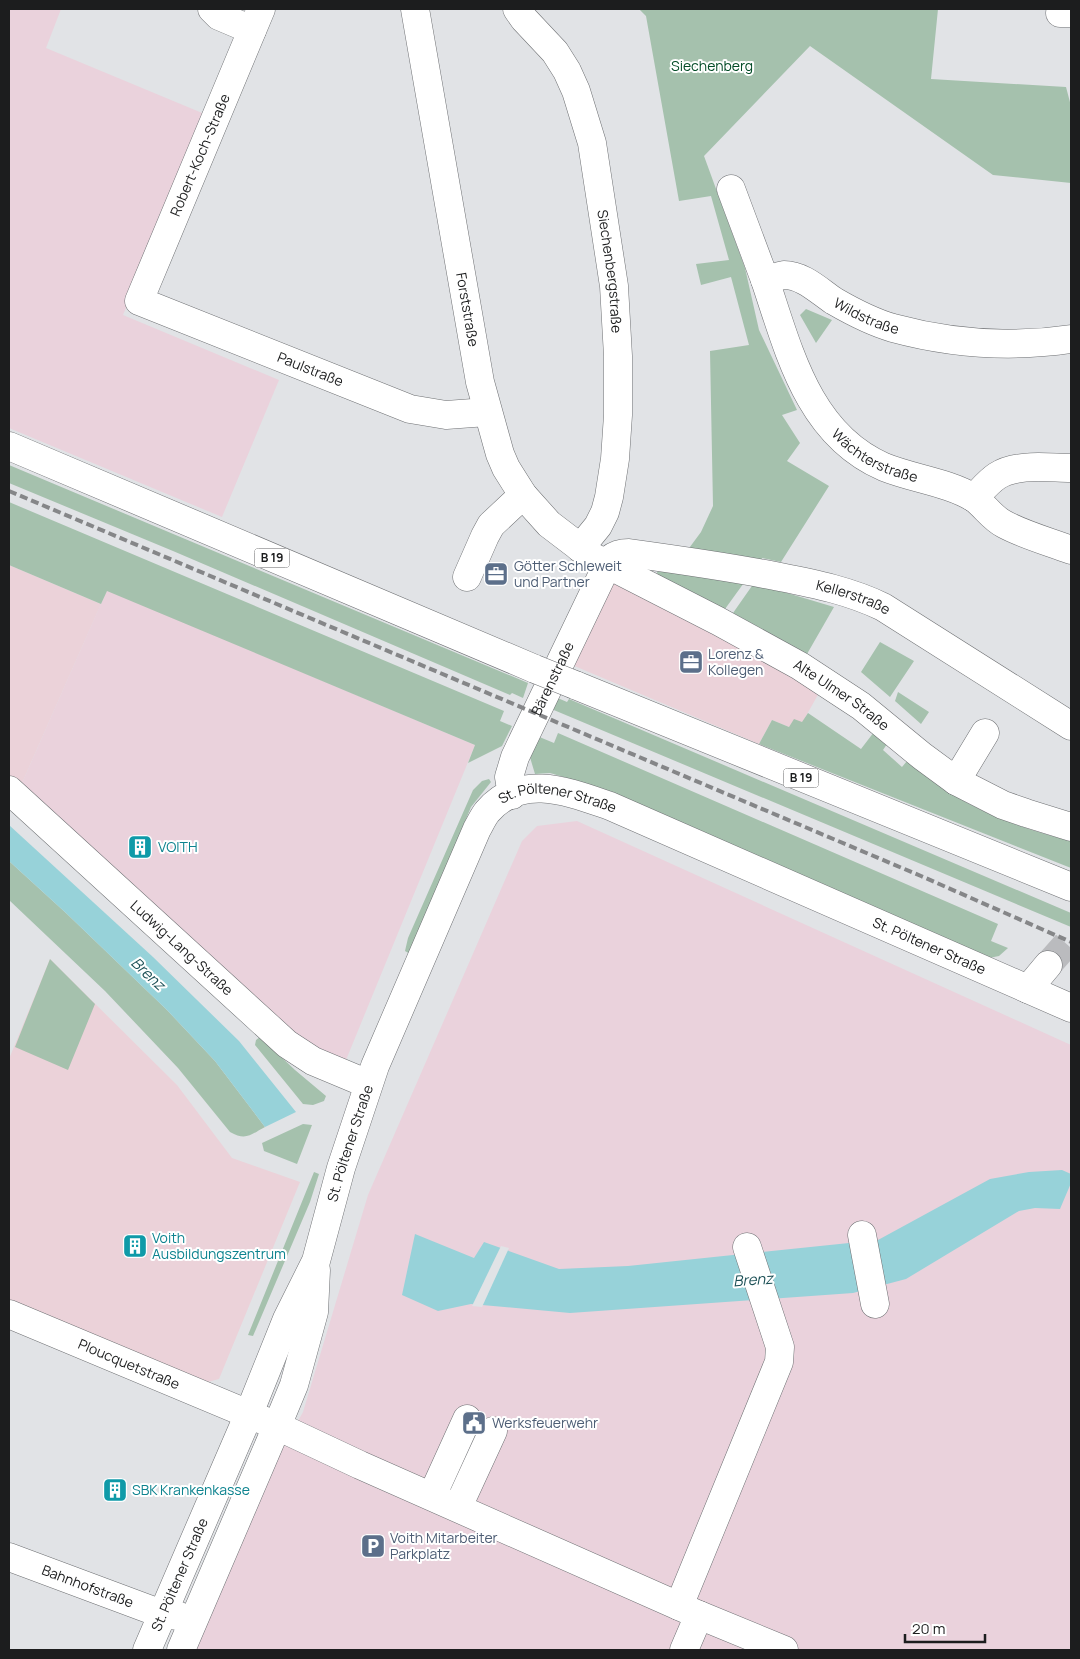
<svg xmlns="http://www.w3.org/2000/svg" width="1080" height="1659" viewBox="0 0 1080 1659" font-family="Manrope,sans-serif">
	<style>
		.commercial { fill: #ebd2d9 }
		.industrial { fill: #ead2dc }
		.green { fill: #a5c1ad }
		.water { fill: #97d2d9 }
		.pier { fill: #e1e3e6 }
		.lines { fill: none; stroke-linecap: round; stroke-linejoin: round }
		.minor-tunnel { stroke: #babbbe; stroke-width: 28; stroke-dasharray: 28 14; stroke-linecap: butt }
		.minor-casing { stroke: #6e7073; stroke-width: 29 }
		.major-casing { stroke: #6e7073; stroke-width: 29 }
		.minor { stroke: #fff; stroke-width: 28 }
		.major { stroke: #fff; stroke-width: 28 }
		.rail { stroke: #858688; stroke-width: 4; stroke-dasharray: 8 4; stroke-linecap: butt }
		.major-bridge-casing { stroke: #6e7073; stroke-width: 29; stroke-linecap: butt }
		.major-bridge { stroke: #fff; stroke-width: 28 }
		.labels { text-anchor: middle; stroke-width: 4; stroke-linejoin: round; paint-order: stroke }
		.shield { fill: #fff; stroke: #606162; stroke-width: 1 }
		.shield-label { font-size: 12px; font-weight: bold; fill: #1c1d1e }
		.park-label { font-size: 14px; fill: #024b26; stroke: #fff }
		.street-label { font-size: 14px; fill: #1c1d1e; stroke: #fff }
		.service-label { font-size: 14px; fill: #4e5e75; stroke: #fff; text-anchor: start }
		.culture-label { font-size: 14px; fill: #0d838f; stroke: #fff; text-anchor: start }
		.water-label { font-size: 15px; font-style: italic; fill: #1c5056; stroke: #fff }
	</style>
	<rect width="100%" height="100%" fill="#e1e3e6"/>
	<path class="commercial" d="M9,565L101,604L19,790L9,781Z
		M608,576L794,678L819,693L802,723L789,727L772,720L759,744L565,662Z
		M50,959L177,1085L232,1158L300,1182L219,1379L204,1383L9,1300V1059Z"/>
	<path class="industrial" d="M9,9H61L46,48L207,115L123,315L279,380L222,517L9,428Z
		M107,590L475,745L346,1060L295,1039L19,790Z
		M577,821L1071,1045V1650H194L278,1457L303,1412L368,1195L522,841L537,826Z"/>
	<path class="green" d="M639,9H938L931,79L1066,87L1071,106V183L993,175L810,46L704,156L745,268L759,330L797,410L782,415L800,443L787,461L829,486L781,562L762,558L760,566L684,555L701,532L713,506L710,351L749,345L731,277L701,285L696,264L729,260L711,196L679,201L646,16Z
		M806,309L832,320L816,343L800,315Z
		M9,465L528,683L523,698L512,693L510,695L173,551L9,483Z
		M9,502L504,711L500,721L512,726L502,746L468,763L475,745L107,591L101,604L9,565Z
		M663,568L746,580L725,609L658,577L657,572Z
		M754,583L834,607L807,654L733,613Z
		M880,642L914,661L890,697L861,672Z
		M898,692L929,712L921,724L895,701Z
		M553,696L567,702L569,699L1071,913V927L549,708Z
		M808,713L861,749L874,732L887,744L883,750L902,767L907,761C918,770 929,779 941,787C979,813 1026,830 1071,841V868L759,744L772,720L789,727L794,719L802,722Z
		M558,733L998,924L991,941L1008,948L999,956L989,958L587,784L550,773L535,774L529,754L537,736L554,743Z
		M489,779L491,782L471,807L410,954L405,951L408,938L473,790L482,781Z
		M9,861L66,913L167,1010L215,1061L265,1127C250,1135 246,1141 230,1132L178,1068L105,991L9,900Z
		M50,959L95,1004L68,1070L15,1047Z
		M260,1037L295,1070L326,1096L324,1101L313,1105L303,1104L255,1045L256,1040Z
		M303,1124L312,1125L297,1164L264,1151L262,1143Z
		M314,1172L319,1174L310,1202L253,1336L248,1335Z"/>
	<path class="water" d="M9,825L153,957L239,1041L296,1112L265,1127L215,1061L167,1010L66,913L9,861Z
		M1062,1170L1071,1174V1183L1060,1209L1035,1208L1019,1211L906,1279L853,1293L570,1313L471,1304L438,1311L402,1295L415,1234L474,1258L484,1242L559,1269L628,1266L878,1240L990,1179L1029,1172Z"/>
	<path class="pier" d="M501,1246L509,1248L482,1307L472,1306Z"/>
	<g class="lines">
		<path class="minor-tunnel" d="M1048,965L1071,939"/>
		<defs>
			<g id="minor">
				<path d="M212,9L219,16L252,30"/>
				<path id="s1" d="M261,9L139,301L410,409L446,415L487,412"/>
				<path id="s2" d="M415,9L480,382L500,454L506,468L523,495L549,524L591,556L718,621L800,666L861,706L922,756L956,781L1003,805L1026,813L1071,827"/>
				<path id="s3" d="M517,9L524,19L555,52L567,71L576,91L592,143L614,286L618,356V415L615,459L609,497L605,512L598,526L580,548"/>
				<path d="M1060,13H1071"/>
				<path id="s4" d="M731,189L765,280C771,279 778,276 784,275C803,275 819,291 834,301C853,312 872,322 893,328C952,344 1011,348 1071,339"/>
				<path id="s5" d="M765,280C789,351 808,434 884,467C914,479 947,482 974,498C982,490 988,482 997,476C1017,463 1049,468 1071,468"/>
				<path d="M974,498C985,506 992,518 1004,524C1024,535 1050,542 1071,550"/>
				<path d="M467,577L485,536L491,525L523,495"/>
				<path d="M956,781L985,733"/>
				<path id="s6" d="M9,790L287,1044L313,1061L368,1084"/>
				<path id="s7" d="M512,795L509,777L515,757L610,559C616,554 621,553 629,553C680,560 730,567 780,577C816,584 850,591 883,607L1071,726"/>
				<path d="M1028,989L1048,965"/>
				<path d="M862,1235L875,1304"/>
				<path d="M316,1270L314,1312L294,1385L277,1426L360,1465L699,1615L784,1650"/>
				<path id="s8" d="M248,1416L287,1319L316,1261L341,1168L375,1066L477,829C480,824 483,817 487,812C521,772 569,792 610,806L1071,1008"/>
				<path d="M432,1496L467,1419"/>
				<path d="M458,1507L493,1431"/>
				<path d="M679,1606L779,1362L780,1347L747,1247"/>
				<path d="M684,1650L699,1615"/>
			</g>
			<g id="major">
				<path d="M9,446L535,669"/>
				<path d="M575,685L1071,887"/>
				<path id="s9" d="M9,1314L277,1426L181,1650"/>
				<path id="s10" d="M9,1557L162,1614L179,1616"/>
				<path id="s11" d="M147,1650L248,1416"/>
			</g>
		</defs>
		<use href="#minor" class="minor-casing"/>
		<use href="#major" class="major-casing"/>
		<use href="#minor" class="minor"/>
		<use href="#major" class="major"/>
		<path class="rail" d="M9,491L921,876L1071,942"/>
		<defs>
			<path id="major-bridge" d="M535,669L575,685"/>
		</defs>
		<use href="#major-bridge" class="major-bridge-casing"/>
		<use href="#major-bridge" class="major-bridge"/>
	</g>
	<defs>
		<symbol id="office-square" viewBox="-11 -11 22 22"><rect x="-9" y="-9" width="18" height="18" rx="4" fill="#5c6f8a" stroke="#fff"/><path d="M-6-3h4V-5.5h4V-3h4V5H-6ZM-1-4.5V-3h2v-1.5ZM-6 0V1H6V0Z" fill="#fff"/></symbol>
		<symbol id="building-square" viewBox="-11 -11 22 22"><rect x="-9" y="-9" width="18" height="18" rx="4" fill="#0f9aa8" stroke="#fff"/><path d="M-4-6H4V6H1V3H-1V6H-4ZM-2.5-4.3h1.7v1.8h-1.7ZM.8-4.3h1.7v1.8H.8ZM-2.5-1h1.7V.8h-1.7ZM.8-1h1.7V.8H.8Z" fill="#fff"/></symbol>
		<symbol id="civic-square" viewBox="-11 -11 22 22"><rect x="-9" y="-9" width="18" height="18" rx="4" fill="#5c6f8a" stroke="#fff"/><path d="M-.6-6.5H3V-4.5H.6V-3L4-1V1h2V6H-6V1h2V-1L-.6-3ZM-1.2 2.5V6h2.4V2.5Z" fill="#fff"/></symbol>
		<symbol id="parking-square" viewBox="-11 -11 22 22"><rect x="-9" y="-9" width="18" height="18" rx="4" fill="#5c6f8a" stroke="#fff"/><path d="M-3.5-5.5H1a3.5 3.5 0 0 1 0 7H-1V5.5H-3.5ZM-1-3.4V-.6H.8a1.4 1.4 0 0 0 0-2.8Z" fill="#fff"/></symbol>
	</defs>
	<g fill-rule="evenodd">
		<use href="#office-square" x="482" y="560" width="28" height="28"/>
		<use href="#office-square" x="677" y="648" width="28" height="28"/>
		<use href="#building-square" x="126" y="833" width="28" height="28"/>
		<use href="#building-square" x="121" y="1232" width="28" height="28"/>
		<use href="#civic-square" x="460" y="1409" width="28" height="28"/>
		<use href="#building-square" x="101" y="1476" width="28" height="28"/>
		<use href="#parking-square" x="359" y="1532" width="28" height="28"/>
	</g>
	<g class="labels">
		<g class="shield">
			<rect x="254.5" y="548.5" width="35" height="19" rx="4"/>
			<rect x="783.5" y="768.5" width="35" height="19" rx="4"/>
		</g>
		<g class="shield-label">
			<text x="272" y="562">B 19</text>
			<text x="801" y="782">B 19</text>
		</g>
		<g class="park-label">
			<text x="712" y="71">Siechenberg</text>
		</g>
		<g class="street-label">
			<text transform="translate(200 155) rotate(-67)" y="5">Robert-Koch-Straße</text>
			<text dy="5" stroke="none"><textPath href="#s3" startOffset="286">Siechenbergstraße</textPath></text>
			<text dy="5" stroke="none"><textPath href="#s2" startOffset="305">Forststraße</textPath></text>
			<text dy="5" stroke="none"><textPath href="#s4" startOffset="210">Wildstraße</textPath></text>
			<text dy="5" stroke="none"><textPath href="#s1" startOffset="501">Paulstraße</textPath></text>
			<text dy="5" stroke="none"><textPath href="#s5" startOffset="216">Wächterstraße</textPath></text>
			<text dy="5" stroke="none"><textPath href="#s7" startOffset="508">Kellerstraße</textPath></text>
			<text dy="5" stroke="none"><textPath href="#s7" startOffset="126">Bärenstraße</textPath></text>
			<text dy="5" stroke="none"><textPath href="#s2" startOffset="879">Alte Ulmer Straße</textPath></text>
			<text dy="5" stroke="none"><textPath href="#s8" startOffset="729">St. Pöltener Straße</textPath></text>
			<text dy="5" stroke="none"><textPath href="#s8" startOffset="1132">St. Pöltener Straße</textPath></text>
			<text dy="5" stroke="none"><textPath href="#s6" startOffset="234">Ludwig-Lang-Straße</textPath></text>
			<text dy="5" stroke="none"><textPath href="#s8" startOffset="292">St. Pöltener Straße</textPath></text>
			<text dy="5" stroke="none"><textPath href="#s9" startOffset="130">Ploucquetstraße</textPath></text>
			<text dy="5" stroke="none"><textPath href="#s11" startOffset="82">St. Pöltener Straße</textPath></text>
			<text dy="5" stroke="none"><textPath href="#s10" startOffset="84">Bahnhofstraße</textPath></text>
		</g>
		<g class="service-label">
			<text x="514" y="571">Götter Schleweit<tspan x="514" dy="16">und Partner</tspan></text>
			<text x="708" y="659">Lorenz &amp;<tspan x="708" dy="16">Kollegen</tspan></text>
			<text x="492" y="1428">Werksfeuerwehr</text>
			<text x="390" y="1543">Voith Mitarbeiter<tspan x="390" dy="16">Parkplatz</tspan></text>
		</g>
		<g class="culture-label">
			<text x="158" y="852">VOITH</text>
			<text x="152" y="1243">Voith<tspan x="152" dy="16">Ausbildungszentrum</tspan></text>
			<text x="132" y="1495">SBK Krankenkasse</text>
		</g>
		<g class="water-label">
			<text transform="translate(148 974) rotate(43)" y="5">Brenz</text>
			<text transform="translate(753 1280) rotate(-4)" y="5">Brenz</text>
		</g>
	</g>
	<rect width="1080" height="1659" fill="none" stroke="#1c1d1e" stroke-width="20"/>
	<path d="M905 1634v8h80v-8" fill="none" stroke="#1c1d1e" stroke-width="2.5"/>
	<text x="912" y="1634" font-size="15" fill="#1c1d1e" stroke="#ffffff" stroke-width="4" paint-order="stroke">20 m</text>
</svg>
